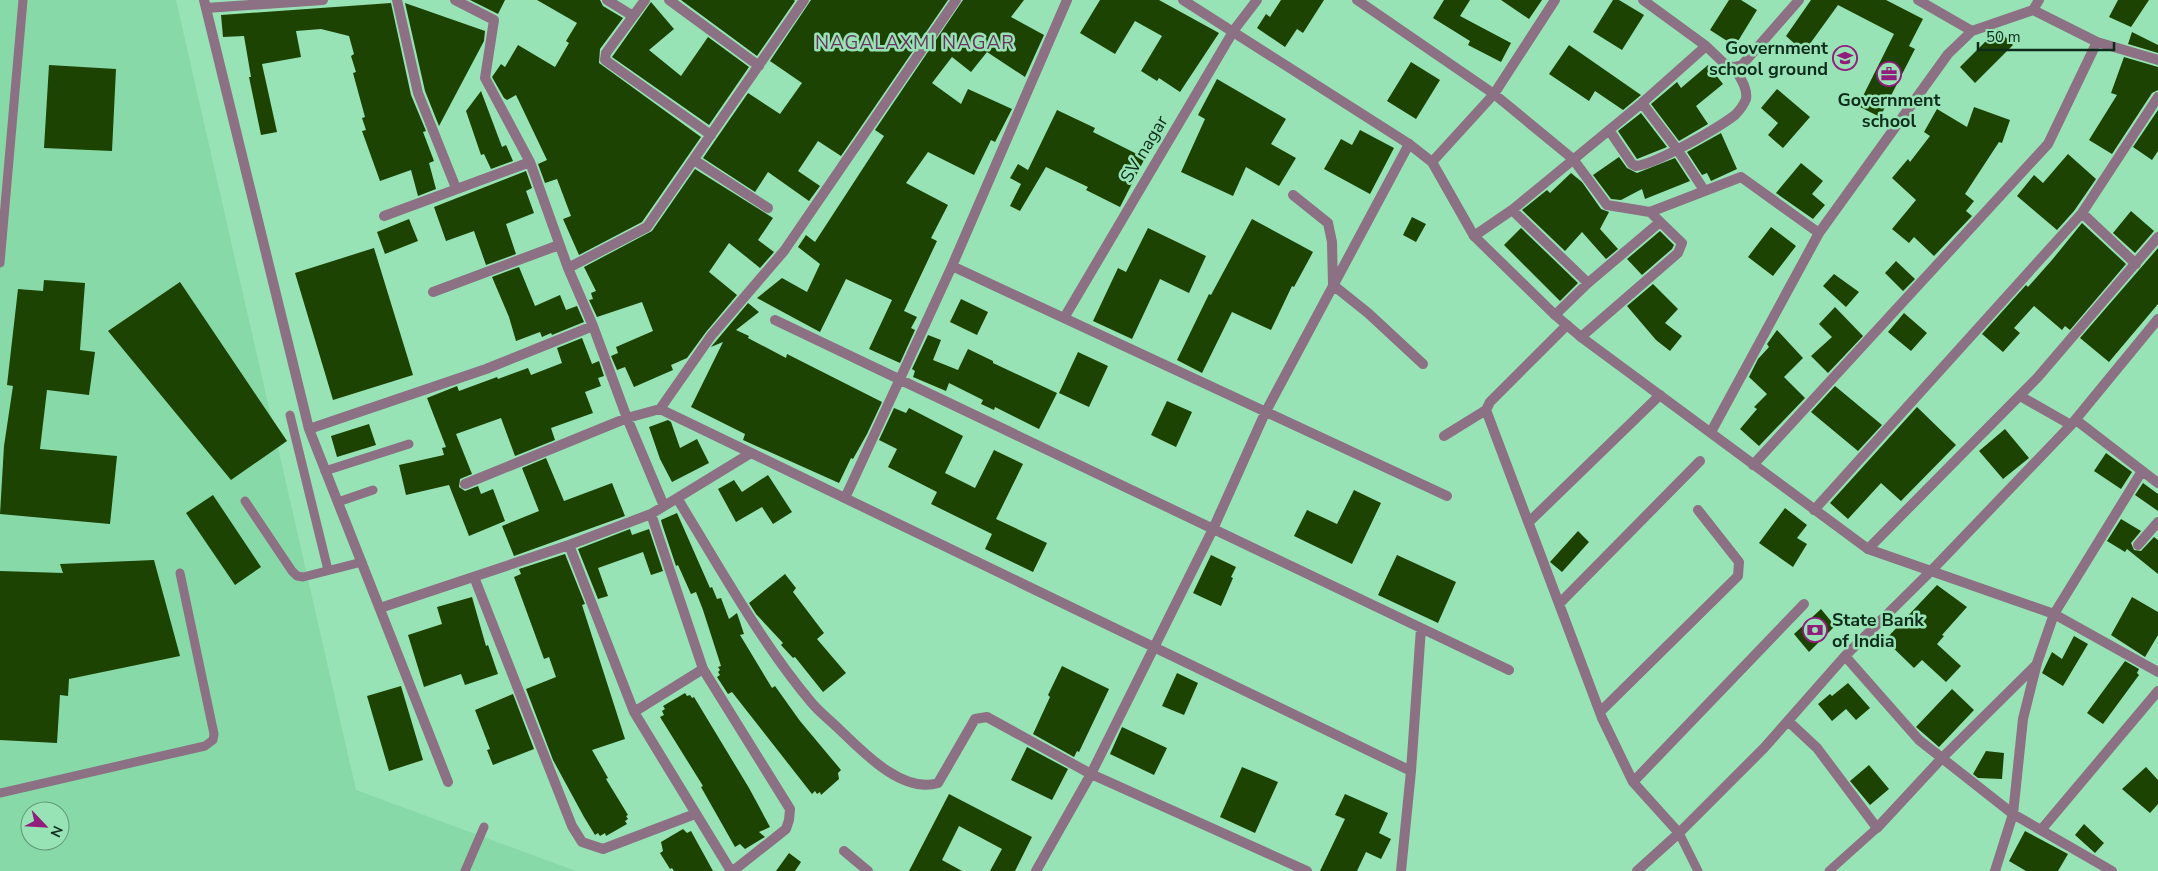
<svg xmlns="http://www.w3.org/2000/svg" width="2158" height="871" viewBox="0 0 2158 871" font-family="'Nunito Sans',sans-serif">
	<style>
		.built { fill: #87d9a7; fill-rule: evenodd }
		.building { fill: #1c4302 }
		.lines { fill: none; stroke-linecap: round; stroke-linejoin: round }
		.service { stroke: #8c7084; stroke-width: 9 }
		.minor { stroke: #8c7084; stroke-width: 10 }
		.tertiary { stroke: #8c7084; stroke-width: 10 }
		.labels { text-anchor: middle; stroke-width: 5; stroke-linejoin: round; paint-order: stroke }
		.poi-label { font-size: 18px; font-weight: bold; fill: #0d2c1b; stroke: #98e3b5; text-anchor: end }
		.street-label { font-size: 18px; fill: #0d2c1b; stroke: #98e3b5 }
		.neighbourhood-label { font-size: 19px; letter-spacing: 1px; fill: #6b335f; stroke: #98e3b5 }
	</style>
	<rect width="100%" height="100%" fill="#98e3b5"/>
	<path class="built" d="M0,0H176L356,790L576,871H0ZM30,811H60V841H30Z"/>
	<path class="building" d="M470,0H505L498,14Z
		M537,0H600L603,6L623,18L600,49L599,63L701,137L642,222L579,255L563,219L571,216L557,179L545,183L538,164L547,160L516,95L507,100L504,98L492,77L501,64L505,67L518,45L555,67L569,43L566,41L577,23Z
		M681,0H794L795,1L757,56Z
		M811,0H948L841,156L818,141L798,171L820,186L809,201L768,172L755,192L703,158L748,93L780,114L802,83L770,61Z
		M963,0H1024L1011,17L1044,35L1025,77L987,52L971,72L952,57L932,83L961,104L968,89L1012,109L995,142L991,140L974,175L928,152L906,183L948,205L931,238L937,241L904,311L917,317L911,328L915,330L900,363L869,349L892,300L846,279L820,332L757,298L782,278L807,292L820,264L798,247L806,235L815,242L884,136L875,130Z
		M1100,0H1159L1219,33L1180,92L1159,78L1157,81L1141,71L1162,36L1135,21L1115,54L1080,33Z
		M1281,0H1324L1303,33L1297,29L1285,47L1257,28L1266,14L1270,17Z
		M1444,0H1470L1460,16L1511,43L1501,62L1468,45L1470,41L1433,18Z
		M1501,0H1542L1529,19Z
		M1613,0H1619L1644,15L1622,50L1593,32Z
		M1729,0H1741L1757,10L1735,46L1710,30Z
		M1811,0H1886L1923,19L1909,46L1915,49L1880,117L1858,106L1894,34L1838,5L1804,52L1786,36Z
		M2118,0H2149L2131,27L2109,17Z
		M651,2L674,29L649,50L681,76L708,37L749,67L709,125L612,57Z
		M391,3L411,95L426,131L423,132L434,161L429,163L436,189L418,196L411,170L380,181L362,131L366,130L362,118L365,117L353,73L356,72L351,56L354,54L349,36L321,29L296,31L301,57L262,64L277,132L261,135L249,77H251L244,36L223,37L221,15Z
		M405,3L485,31L484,41L439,126L425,91Z
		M1998,29L2013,45L1975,83L1960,67Z
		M2132,32L2158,45V53L2128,44Z
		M1569,45L1641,95L1623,110L1595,91L1589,101L1549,74Z
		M2124,57L2158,67V90L2152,93L2112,154L2089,140L2117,95L2111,93Z
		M1411,62L1440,80L1416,119L1387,101Z
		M49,65L116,69L112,151L44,148Z
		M1708,65L1723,84L1696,106L1708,124L1679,141L1651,104L1677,82L1681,88Z
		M1217,79L1286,119L1271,144L1296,158L1279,186L1246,167L1233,196L1181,172L1205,119L1198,115Z
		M1777,89L1810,117L1783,148L1768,135L1778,123L1761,108Z
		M481,91L502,147L506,145L513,161L491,169L484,154L481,155L466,111Z
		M1974,107L2010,120L2002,143L1999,142L1965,194L1974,201L1966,211L1972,216L1934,256L1914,237L1909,243L1892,229L1916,200L1892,178L1908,159L1910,162L1930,136L1924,132L1937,109L1967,127Z
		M1057,110L1095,128L1093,132L1145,158L1120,207L1086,190L1088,187L1046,167L1020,211L1010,206L1021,184L1010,178L1018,164L1028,170Z
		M2158,110V151L2152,160L2133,147Z
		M1641,113L1667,147L1637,159L1618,131Z
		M1360,130L1394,148L1370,194L1324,169L1341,139L1352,145Z
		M1721,133L1737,169L1711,181L1707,173L1702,175L1687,152Z
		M2068,154L2096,179L2074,211L2057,230L2017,196L2034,175L2043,183Z
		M1619,157L1627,168L1637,173L1675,158L1690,181L1645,199L1642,189L1621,200L1611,199L1593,175Z
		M1801,163L1823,181L1812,194L1825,205L1813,219L1776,193Z
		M695,169L773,218L758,240L774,252L760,268L729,243L709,272L737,295L706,332L687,358L671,365L673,370L634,387L625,367L617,370L611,356L618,353L616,347L653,331L642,302L597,317L589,300L593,299L591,293L596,291L584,267L652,231Z
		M526,171L532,188L526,191L534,213L506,224L516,254L486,265L474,231L446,241L434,207Z
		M1571,173L1582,182L1601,209L1609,212L1600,229L1618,249L1606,259L1582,232L1565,251L1522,210L1547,190L1550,193Z
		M2131,211L2154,231L2135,253L2113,233Z
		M1412,217L1426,224L1416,242L1403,235Z
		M409,219L418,241L385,254L377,232Z
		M1252,219L1313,252L1294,287L1292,286L1271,330L1232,312L1202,373L1177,360L1209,294L1211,295Z
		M2082,223L2126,264L2070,330L2065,326L2062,330L2034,306L2014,328L2020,333L2003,352L1982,334L2026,285L2028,287L2052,260Z
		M1771,227L1796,246L1773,276L1748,257Z
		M1148,228L1206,256L1189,293L1160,279L1132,339L1093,321L1118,268L1126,272Z
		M1521,228L1578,283L1560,301L1504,245Z
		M1660,231L1674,245L1672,249L1642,275L1627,259Z
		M374,248L413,375L333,400L295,273Z
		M2158,248V304L2109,362L2080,338Z
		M1896,261L1915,279L1903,291L1885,273Z
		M519,267L535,306L560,295L566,310L577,306L584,322L552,335L551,333L542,337L540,332L516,341L509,317L492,277Z
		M1834,274L1859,292L1846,307L1823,286Z
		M44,280L85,283L80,350L95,352L89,395L47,390L40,449L117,456L110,524L0,514L4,446L13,386L7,385L18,289L43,291Z
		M180,282L287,441L231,480L108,331Z
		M1653,284L1678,309L1665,323L1682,336L1670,351L1656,340L1627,306Z
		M961,299L988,312L977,335L950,322Z
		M748,303L759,312L736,330L749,336L748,338L786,358L787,354L882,402L867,434L853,459L851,458L839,483L743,440L745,434L691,407L723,342L711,347Z
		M1835,307L1863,336L1828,373L1811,356L1832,337L1819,324Z
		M1904,313L1927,333L1911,351L1888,332Z
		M1777,330L1803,358L1784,377L1805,398L1759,446L1740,429L1757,409L1754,407L1767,394L1749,377L1758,359L1769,347L1767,344Z
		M928,335L941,340L933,360L958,370L968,349L993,361V363L1057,393L1039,429L995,407L994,410L981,404L983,400L949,383L946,391L913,377L915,371L912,369Z
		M582,338L592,364L599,361L604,376L598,378L601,386L585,392L593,413L551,428L555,440L515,456L501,418L456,434L472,474L460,479L459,487L465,491L478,486L481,494L493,489L505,521L469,536L449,485L406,495L399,465L444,455L442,448L446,447L427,398L457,386L459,391L497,377L498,379L528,368L531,375L562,363L557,348Z
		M1078,352L1108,366L1089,407L1059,393Z
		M1835,386L1882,425L1858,451L1811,412Z
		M1167,401L1192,412L1176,447L1151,435Z
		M1917,407L1956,445L1901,501L1881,483L1848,519L1830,503Z
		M894,408L906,413L909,408L963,436L945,473L975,488L994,450L1023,464L996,519L1047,543L1033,572L985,549L992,534L931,504L937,492L888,467L897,449L879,440Z
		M668,420L671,422L680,448L697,439L709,463L672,482L660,459L649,427Z
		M369,424L376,445L337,457L331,436Z
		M2005,429L2029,458L2003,479L1979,451Z
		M2106,453L2132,472L2121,489L2094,471Z
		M546,458L564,501L612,483L625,516L514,556L502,526L539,511L522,468Z
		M768,475L792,512L773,524L762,507L736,522L718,489L734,480L742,492Z
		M2143,483L2158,494V511L2135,495Z
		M1354,490L1381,503L1352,564L1294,536L1307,510L1337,524Z
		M213,495L261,567L235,585L186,513Z
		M1785,508L1807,525L1797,538L1807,544L1793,567L1759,543Z
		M677,513L710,588L712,587L717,599L721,598L729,619L737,613L744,634L740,635L772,688L775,686L800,721L841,770L838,773L839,779L821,795L820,792L817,794L815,791L812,794L732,692L728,694L717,677L720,675L718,672L720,670L718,667L721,666L703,610L696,592L691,594L678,565L676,566L662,524L661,520Z
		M2121,519L2141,531L2131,543L2134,550L2141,551L2154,537L2158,540V574L2127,549L2125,552L2107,541Z
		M630,529L632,535L649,529L663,571L651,575L643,552L598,568L608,596L598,599L578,549Z
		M1578,531L1589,542L1562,572L1550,562Z
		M565,554L585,604L582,605L625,739L592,750L608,778L606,779L628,815L626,816L628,819L625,821L627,824L606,836L605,833L600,836L598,833L595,835L584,817L553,760L526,689L556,677L549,657L544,659L514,577L521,574L519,569Z
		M1211,555L1236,567L1231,577L1233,578L1221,606L1193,593Z
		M1397,555L1456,582L1438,623L1378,595Z
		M154,560L180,656L69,679L68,696L60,695L57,743L0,740V571L63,573L60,564Z
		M785,574L796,588L793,592L824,633L817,639L846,673L823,692L795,657L793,658L781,645L783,643L756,614L749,603Z
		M1937,585L1967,607L1942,635L1944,636L1937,644L1961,666L1946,682L1922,660L1914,668L1885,640Z
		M472,597L486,646L488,645L498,674L465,685L461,674L424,687L408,635L442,624L437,607Z
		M2132,597L2158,612V635L2145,657L2111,635Z
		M1821,609L1835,626L1809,652L1794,634Z
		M2074,636L2088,644L2063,686L2042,673L2052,652L2062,659Z
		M2125,661L2139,669L2137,673L2139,675L2103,724L2087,713Z
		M1062,666L1109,689L1079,752L1077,751L1074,757L1033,734L1050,697L1048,695Z
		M1177,673L1198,683L1184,715L1162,706Z
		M1848,683L1870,708L1856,720L1846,709L1832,721L1818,704L1830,694L1832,696Z
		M401,686L423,760L389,771L367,696Z
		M1952,689L1974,710L1939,747L1916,727Z
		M685,693L687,696L690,695L692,698L694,697L749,788L770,827L759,832L765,837L745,849L740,844L735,847L701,787L703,786L660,717L664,715L662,711L665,709L663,706Z
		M513,694L534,749L493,765L487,750L490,749L475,710Z
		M1122,727L1167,748L1154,775L1110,754Z
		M1027,747L1068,769L1052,800L1011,780Z
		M1986,751L2004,753L2002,779L1978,778L1973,774Z
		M1869,765L1889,789L1870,805L1850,781Z
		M1242,767L1278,782L1255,833L1220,817Z
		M2146,767L2158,780V804L2150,813L2122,789Z
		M949,794L1032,837L1015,871H990L1002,849L959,826L942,860L962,871H909Z
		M1345,794L1388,813L1379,833L1391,839L1381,859L1366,852L1357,871H1320L1345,819L1335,815Z
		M2084,824L2104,843L2095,853L2075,835Z
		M683,829L687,833L691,831L713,871H674L672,868L670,869L660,853L663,851L661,842Z
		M2025,831L2068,854L2058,871H2026L2009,861Z
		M789,853L801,862L795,871H776Z"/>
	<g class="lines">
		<path class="service" d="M0,263L23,0
			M290,415L328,570
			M325,471L409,444
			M245,501L292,571L297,576L303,577L362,562
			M338,502L373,490
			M0,793L205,746L213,740L214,734L180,573
			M1679,833L1698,871
			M465,871L484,827
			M1829,871L1877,828"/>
		<path class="minor" d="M204,0L309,429L448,782
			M397,0L418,93L456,188
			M455,0L494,20L485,78L530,162L568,268L593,326L627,418L664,506
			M607,0L633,16
			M645,0L606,53L605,60L711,135
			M669,0L759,66
			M1357,0L1494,94L1573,159L1607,205L1650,212L1741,177L1819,233
			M1643,0L1706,46L1727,66L1734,67L1742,65L1799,0
			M1918,0L1972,31
			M206,8L323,0
			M2033,10L2097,42L2158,60
			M1642,103L1677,149L1704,190
			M1609,130L1632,164L1636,166C1656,164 1718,128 1735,115C1739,111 1744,104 1746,99C1748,88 1739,76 1734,67
			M694,160L768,208
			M1432,162L1494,94L1555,0
			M1293,195L1328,223L1332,242L1333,285L1368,313L1423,364
			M1512,210L1588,283
			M2082,213L2136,264
			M384,216L530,162
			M1474,236L1512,210L1642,103L1706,46
			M952,266L1447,496
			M568,268L647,227L804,0
			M433,292L559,245
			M1555,315L1588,283L1660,222
			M1064,318L1234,30L1257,0
			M775,320L1509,670
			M1567,325L1490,402L1486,410L1602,718L1633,782
			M1581,337L1678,253L1682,243L1650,212
			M2020,396L2071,425
			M660,409L1411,771
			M2076,420L2158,483
			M309,429L486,369L593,326
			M1711,432L1819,233L1948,54L1972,31L2033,10L2039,0
			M1444,436L1486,410
			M1753,465L2048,144L2097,42
			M465,484L627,418L660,409L711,336L784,251L956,0
			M677,498C719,566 760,641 811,702C819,712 830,720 839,729C862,751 902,794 938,783L975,719L987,717L1091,774L1307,871
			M845,498L952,266L1067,0
			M1814,510L2082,213L2158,97
			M651,514L703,669
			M1529,522L1660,395
			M569,545L634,712L731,871
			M2138,545L2158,522
			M1868,549L2038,377L2158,237
			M474,577L572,826L582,842L603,849L695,814
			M1560,603L1700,461
			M380,608L569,545L651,514L751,453
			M1845,656L1919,740L2013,814L2112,871
			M634,712L703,669L790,809L789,820L786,829L733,871
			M1600,712L1738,576L1739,562L1698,510
			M1788,721L1817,748L1877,828L1942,758L2037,664
			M2041,830L2158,691
			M1679,833L1633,782L1804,604
			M844,851L868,871
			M1036,871L1091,774L1213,529L1265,413L1409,144
			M1401,871L1411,771L1421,628
			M1637,871L1679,833L1764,748L1845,656L1931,571L2071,425L2158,319
			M1995,871L2013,814L2023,719L2037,663L2054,614L2142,471"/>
		<path class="tertiary" d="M1183,0L1409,144L1432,162L1474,236L1555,315L1581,337L1868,549L2054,614L2158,672"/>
	</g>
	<defs>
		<symbol id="school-ring" viewBox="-11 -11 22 22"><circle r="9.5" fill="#98e3b5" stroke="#911d7c" stroke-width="1.5"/><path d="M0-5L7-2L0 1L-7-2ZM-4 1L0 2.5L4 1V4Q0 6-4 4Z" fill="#911d7c"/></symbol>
		<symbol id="office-ring" viewBox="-11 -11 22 22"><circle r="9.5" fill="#98e3b5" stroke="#911d7c" stroke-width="1.5"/><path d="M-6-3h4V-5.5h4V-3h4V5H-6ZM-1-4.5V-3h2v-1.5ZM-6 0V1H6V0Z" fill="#911d7c"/></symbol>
		<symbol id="bank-ring" viewBox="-11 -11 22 22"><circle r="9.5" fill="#98e3b5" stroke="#911d7c" stroke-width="1.5"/><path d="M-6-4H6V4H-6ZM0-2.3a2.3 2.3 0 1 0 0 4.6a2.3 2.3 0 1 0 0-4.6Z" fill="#911d7c"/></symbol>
	</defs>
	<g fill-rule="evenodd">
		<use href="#school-ring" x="1831" y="44" width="28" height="28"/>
		<use href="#office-ring" x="1875" y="60" width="28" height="28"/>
		<use href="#bank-ring" x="1801" y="616" width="28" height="28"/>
	</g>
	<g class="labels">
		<g class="poi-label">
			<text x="1828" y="54">Government<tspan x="1828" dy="21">school ground</tspan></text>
			<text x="1889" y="106" text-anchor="middle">Government<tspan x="1889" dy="21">school</tspan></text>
			<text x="1832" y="626" text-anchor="start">State Bank<tspan x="1832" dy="21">of India</tspan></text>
		</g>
		<g class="street-label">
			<text transform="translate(1144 149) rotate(-59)" y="6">SV nagar</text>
		</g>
		<g class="neighbourhood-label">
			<text x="915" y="49">NAGALAXMI NAGAR</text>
		</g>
	</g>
	<g transform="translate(45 826) rotate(115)"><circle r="24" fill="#98e3b5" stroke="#609a77"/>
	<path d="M0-4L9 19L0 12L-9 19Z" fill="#911d7c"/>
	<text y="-8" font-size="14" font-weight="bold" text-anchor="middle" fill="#0d2c1b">N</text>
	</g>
	<path d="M1978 42v8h136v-8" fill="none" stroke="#0d2c1b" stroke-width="2.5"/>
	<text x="1986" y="42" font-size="15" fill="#0d2c1b" stroke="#98e3b5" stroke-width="4" paint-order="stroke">50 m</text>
</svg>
